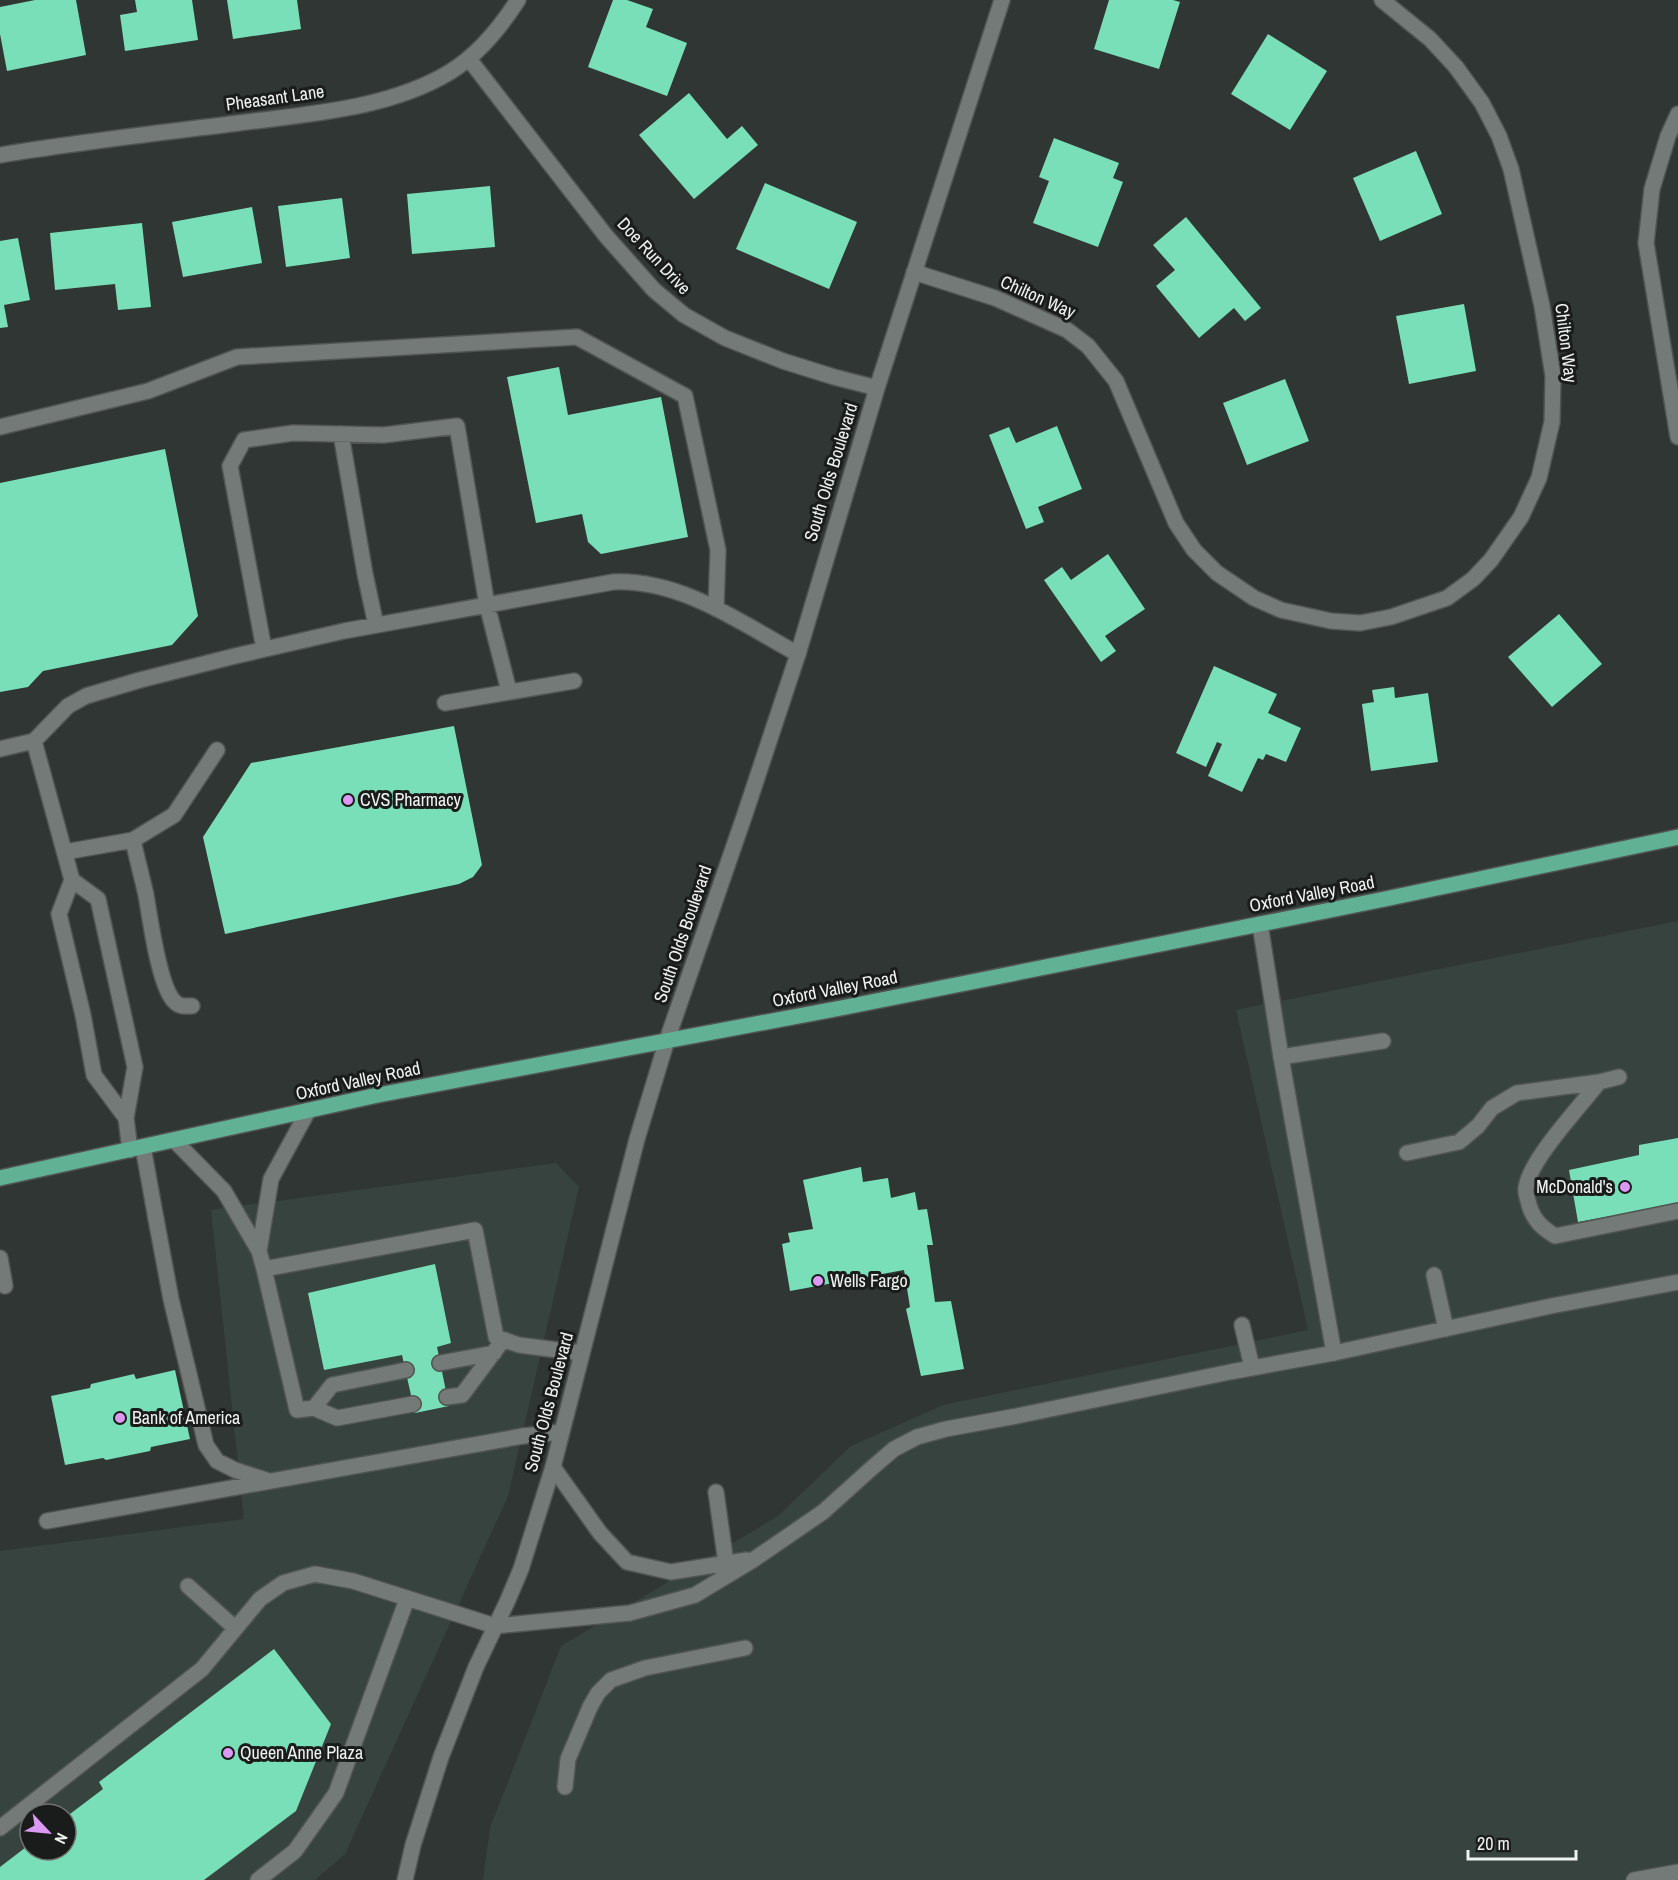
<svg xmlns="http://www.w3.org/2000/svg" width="1678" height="1880" viewBox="0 0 1678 1880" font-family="'Archivo Narrow',sans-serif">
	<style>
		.built { fill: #37433e; fill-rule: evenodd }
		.building { fill: #79dfb8 }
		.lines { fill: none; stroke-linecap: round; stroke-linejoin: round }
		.service-casing { stroke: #505452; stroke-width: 18 }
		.minor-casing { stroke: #505452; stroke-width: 18 }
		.primary-casing { stroke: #505452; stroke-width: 18 }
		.service { stroke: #747a78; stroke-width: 15 }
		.minor { stroke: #747a78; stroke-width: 15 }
		.primary { stroke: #61b195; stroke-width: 15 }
		.poi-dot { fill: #dc99f4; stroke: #1a1c1b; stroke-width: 2 }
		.labels { text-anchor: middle; stroke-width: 6; stroke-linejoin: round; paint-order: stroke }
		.street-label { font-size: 18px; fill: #eef2f0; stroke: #1a1c1b }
		.poi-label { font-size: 18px; fill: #eef2f0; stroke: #1a1c1b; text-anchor: start }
	</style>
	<rect width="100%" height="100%" fill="#303633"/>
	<path class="built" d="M1678,921V1880H483L490,1828L561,1646L778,1516L851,1446L943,1405L1308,1330L1236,1010Z
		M556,1163L579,1187L508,1496L345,1854L315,1880H0V1551L244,1519L211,1210ZM30,1814H66V1850H30Z"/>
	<path class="building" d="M35,0H76L86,55L7,71L0,34V7Z
		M135,0H192L198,40L125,51L120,15L137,12Z
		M227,0H297L301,29L233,39Z
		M613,0H627L653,9L646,27L687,43L667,96L588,67Z
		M1109,0H1173L1180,2L1159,69L1094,49Z
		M1268,34L1327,71L1290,130L1231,94Z
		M689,93L727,139L742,126L758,145L694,199L639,135Z
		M1054,138L1119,163L1113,178L1123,182L1098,247L1033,223L1049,181L1039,177Z
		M1416,151L1442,214L1380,241L1353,178Z
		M765,183L857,222L829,289L736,249Z
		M490,186L495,247L412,254L407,194Z
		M342,198L350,258L286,267L278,206Z
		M252,207L262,263L183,277L172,222Z
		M1186,217L1261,308L1245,321L1234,308L1199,338L1156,286L1175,270L1153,245Z
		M142,223L151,307L118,310L115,284L55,290L50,233Z
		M18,238L30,300L4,305L8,327L0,328V241Z
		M1464,304L1476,371L1409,384L1396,316Z
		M559,367L568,415L661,397L688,537L601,554L588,542L582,514L536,523L507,377Z
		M1285,379L1309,441L1247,465L1223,403Z
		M1057,426L1082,489L1038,507L1044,522L1026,529L989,435L1009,427L1016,443Z
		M165,449L198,616L172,645L43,671L28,687L0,692V483Z
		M1108,554L1145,609L1105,636L1116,651L1101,662L1044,580L1062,567L1071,580Z
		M1559,614L1602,664L1552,707L1508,657Z
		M1214,666L1277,694L1268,713L1301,728L1286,762L1266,754L1263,760L1258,758L1242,792L1208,776L1222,744L1217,742L1206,767L1176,753Z
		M1394,687L1395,698L1428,693L1438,762L1371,771L1362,704L1374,702L1372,690Z
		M454,726L482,865L473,877L459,884L225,934L203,837L251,763Z
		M1678,1138V1204L1578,1222L1569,1170L1639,1155V1145Z
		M861,1167L863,1182L888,1178L891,1198L915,1192L918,1210L927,1209L933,1245H927L935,1302L951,1301L964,1369L921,1376L906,1309L910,1307L904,1270L790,1291L782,1244L790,1242L788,1233L813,1229L803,1180Z
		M435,1264L451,1343L437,1347L449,1406L415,1413L402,1355L324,1370L308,1293Z
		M175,1370L190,1439L151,1447L150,1451L106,1460L103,1458L65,1465L51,1396L90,1388L91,1384L134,1374L136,1379Z
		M274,1649L331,1724L296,1811L204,1880H0V1867L30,1844V1850H66V1817L103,1789L99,1782Z"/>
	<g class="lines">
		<defs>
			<path id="service" d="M0,427L148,391L237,357L577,337L685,396L718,550L716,608
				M341,434L365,574L376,625
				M264,649L230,466L244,440L293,433L384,435L457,426L487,605L509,691
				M445,703L574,681
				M34,741L72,880L59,914L83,1015L94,1075L126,1118
				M0,749L34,741L68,706L86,696L140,680L235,656L344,631L613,582C681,579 741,623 798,654
				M133,840C137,859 142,877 146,895C150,917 159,988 175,1002C180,1007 185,1006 192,1006
				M65,852L133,840L174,815L217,750
				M72,880L98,899L135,1067L126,1118L130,1150
				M1281,1057L1383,1041
				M1599,1082C1581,1106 1529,1160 1526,1188C1525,1192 1527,1197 1528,1201C1532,1219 1541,1227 1555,1236L1678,1211
				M174,1140L224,1191L259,1251L264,1269L475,1230L496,1337L519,1345L581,1353
				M1407,1153L1459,1142L1478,1126L1492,1108L1517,1093L1599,1082L1619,1077
				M156,1219L171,1299L206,1445L217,1461L235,1470L266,1480
				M259,1251L271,1179L308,1111
				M264,1269L297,1410L314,1408L337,1418L413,1404
				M1434,1275L1446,1329
				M1242,1325L1252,1367
				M440,1363L494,1353
				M447,1397L462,1395L503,1340
				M314,1408L332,1385L406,1370
				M553,1467L600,1533L627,1562L671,1572L747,1560
				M716,1492L726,1563
				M47,1521L523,1436
				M188,1586L235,1628
				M565,1787L568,1759L590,1707L598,1693L611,1680L645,1668L745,1648
				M0,1828L202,1669L260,1599L283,1583L315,1574L353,1581L495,1626L630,1613L695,1595L753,1560L823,1512L873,1467L894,1449L917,1437L946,1429L1017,1416L1230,1372L1334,1353L1551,1306L1678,1282
				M258,1880L295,1851L336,1793L407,1599
				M1634,1880L1678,1872"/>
			<path id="minor" d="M469,59L606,236L654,290L684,315L725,338L783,361L834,377L877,388
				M1678,114L1668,136L1652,189L1646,243L1678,437
				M0,155C79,142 159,133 239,123C308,114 389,109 450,72C479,54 500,28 518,0
				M914,272L995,298L1067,330L1088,346L1116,381L1176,523L1194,550L1217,573L1254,598L1281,610L1331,621L1360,623L1391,617L1447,598L1473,579L1491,560L1521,517L1539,478L1552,422L1553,376L1542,306L1511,169L1499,136L1482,103L1456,67L1430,39L1382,0
				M1260,924L1281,1057L1334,1353
				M143,1147L156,1219
				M0,1258L5,1286
				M523,1436L562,1432
				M405,1880L413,1845L441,1757L476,1667L507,1602L521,1569L553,1467L637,1139L667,1040L745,814L798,654L877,388L1002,0"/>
			<path id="primary" d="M0,1178L378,1095L846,1007L1385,899L1678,837"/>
		</defs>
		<use href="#service" class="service-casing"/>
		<use href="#minor" class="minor-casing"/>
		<use href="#primary" class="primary-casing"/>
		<use href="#service" class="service"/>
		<use href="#minor" class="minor"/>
		<use href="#primary" class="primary"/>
	</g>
	<g class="poi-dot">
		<circle cx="348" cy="800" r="6"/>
		<circle cx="1625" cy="1187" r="6"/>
		<circle cx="818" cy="1281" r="6"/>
		<circle cx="120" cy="1418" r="6"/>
		<circle cx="228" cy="1753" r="6"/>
	</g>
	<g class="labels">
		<g class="street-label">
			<text transform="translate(275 98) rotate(-8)" y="6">Pheasant Lane</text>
			<text transform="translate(654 256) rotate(47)" y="6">Doe Run Drive</text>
			<text transform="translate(1038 297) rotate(24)" y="6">Chilton Way</text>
			<text transform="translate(1566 343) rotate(83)" y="6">Chilton Way</text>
			<text transform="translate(831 472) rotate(-73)" y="6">South Olds Boulevard</text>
			<text transform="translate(1312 894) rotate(-11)" y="6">Oxford Valley Road</text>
			<text transform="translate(683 934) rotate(-71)" y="6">South Olds Boulevard</text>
			<text transform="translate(835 989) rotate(-11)" y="6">Oxford Valley Road</text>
			<text transform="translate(358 1081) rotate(-12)" y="6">Oxford Valley Road</text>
			<text transform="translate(549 1402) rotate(-75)" y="6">South Olds Boulevard</text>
		</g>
		<g class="poi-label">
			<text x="360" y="806">CVS Pharmacy</text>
			<text x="1613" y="1193" text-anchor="end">McDonald's</text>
			<text x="830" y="1287">Wells Fargo</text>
			<text x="132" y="1424">Bank of America</text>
			<text x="240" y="1759">Queen Anne Plaza</text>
		</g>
	</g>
	<g transform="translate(48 1832) rotate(116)"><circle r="28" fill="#1a1c1b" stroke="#6f7270" stroke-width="1.5"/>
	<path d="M0-4.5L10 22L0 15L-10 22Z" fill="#dc99f4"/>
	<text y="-9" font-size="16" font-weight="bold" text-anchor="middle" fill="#eef2f0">N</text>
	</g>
	<path d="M1468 1850v9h108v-9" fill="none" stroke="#eef2f0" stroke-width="3"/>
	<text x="1477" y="1850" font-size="18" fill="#eef2f0" stroke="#1a1c1b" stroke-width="4.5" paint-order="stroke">20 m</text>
</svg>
